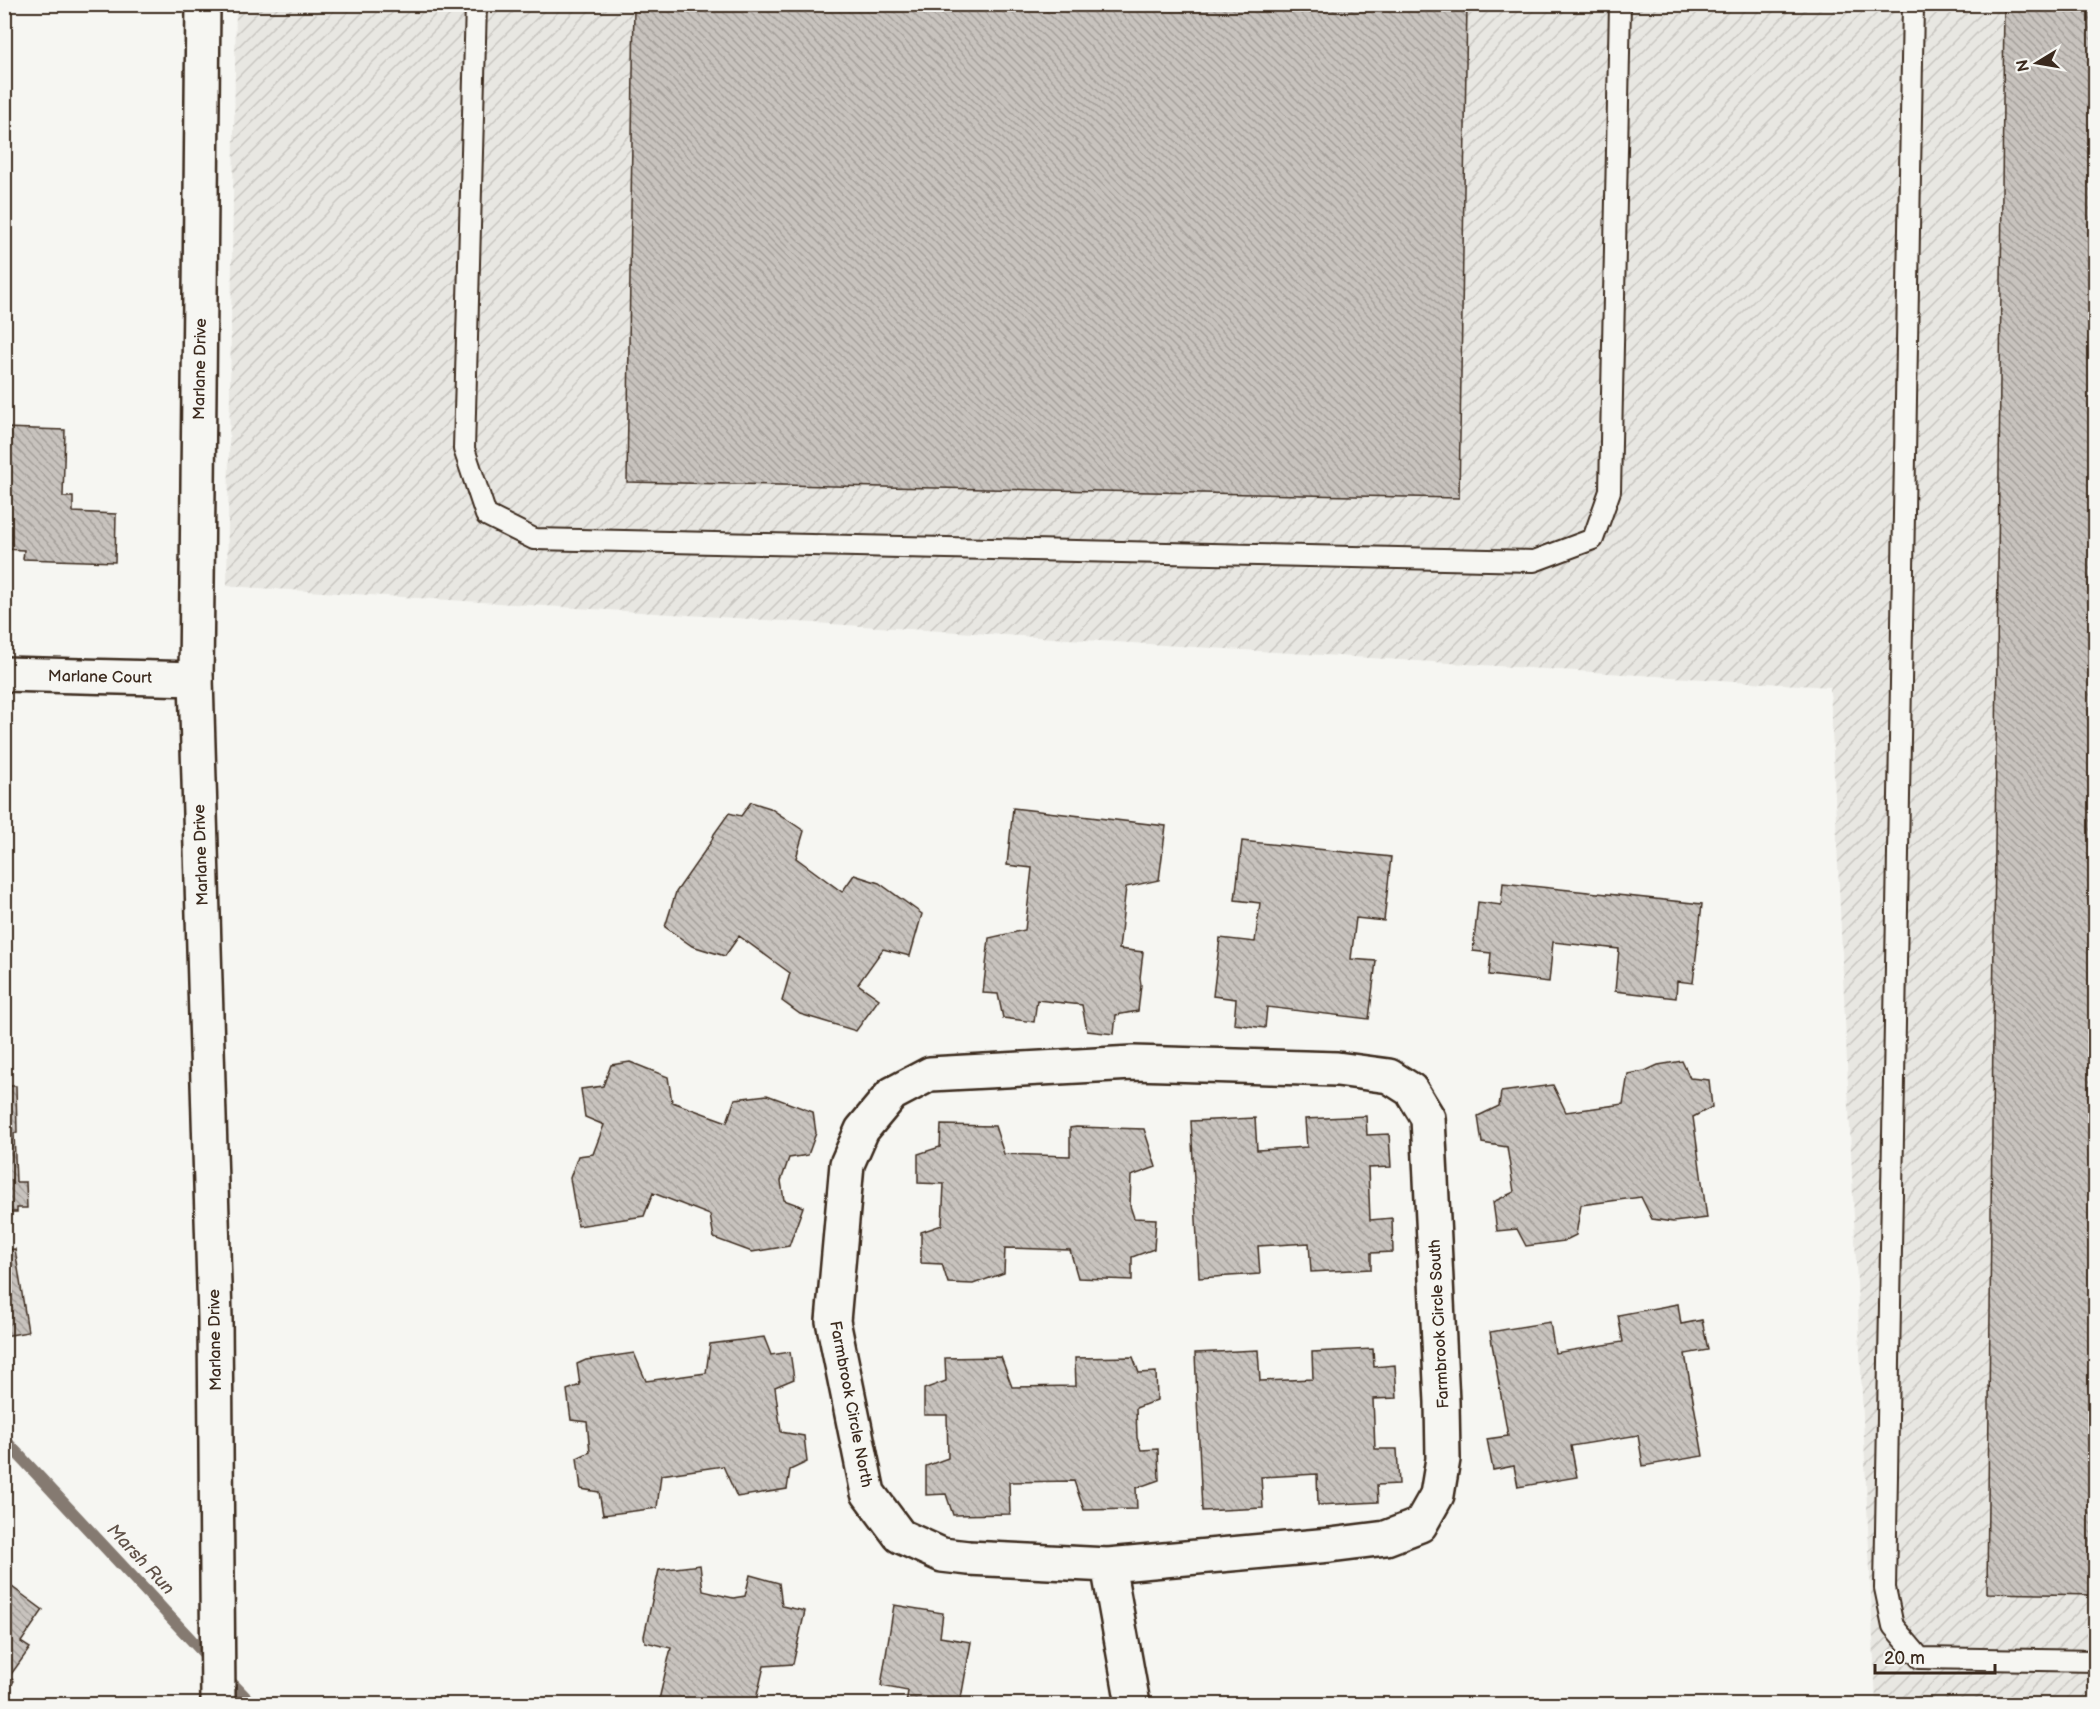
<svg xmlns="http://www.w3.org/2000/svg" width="2100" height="1709" viewBox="0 0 2100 1709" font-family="'Balsamiq Sans',sans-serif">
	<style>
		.industrial { fill: url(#industrial-furrows) }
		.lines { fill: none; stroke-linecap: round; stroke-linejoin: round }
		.stream { stroke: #857a71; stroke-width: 12 }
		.building { fill: url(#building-back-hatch); stroke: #3b2a1e; stroke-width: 1.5 }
		.service-casing { stroke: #3b2a1e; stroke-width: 24 }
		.minor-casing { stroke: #3b2a1e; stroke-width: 38 }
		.tertiary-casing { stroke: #3b2a1e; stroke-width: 38 }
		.service { stroke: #f6f6f2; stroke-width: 20 }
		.minor { stroke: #f6f6f2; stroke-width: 33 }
		.tertiary { stroke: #f6f6f2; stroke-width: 33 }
		.labels { text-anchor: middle; stroke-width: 4.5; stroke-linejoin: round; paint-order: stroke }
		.street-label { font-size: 16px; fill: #3b2a1e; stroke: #f6f6f2 }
		.water-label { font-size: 18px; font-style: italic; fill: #605248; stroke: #f6f6f2 }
	</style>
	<defs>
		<pattern id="industrial-furrows" width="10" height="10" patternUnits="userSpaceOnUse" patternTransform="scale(1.5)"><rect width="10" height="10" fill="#e8e7e2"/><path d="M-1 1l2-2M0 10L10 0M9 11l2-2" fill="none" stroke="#c8c6c1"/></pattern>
		<pattern id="building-back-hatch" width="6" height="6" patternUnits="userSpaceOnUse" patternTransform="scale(1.5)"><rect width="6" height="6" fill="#c8c3be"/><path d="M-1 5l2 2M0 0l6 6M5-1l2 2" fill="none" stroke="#a49f9a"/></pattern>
	</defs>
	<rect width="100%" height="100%" fill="#f6f6f2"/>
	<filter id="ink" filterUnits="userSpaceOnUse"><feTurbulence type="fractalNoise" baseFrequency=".0167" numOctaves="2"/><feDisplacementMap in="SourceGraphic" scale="12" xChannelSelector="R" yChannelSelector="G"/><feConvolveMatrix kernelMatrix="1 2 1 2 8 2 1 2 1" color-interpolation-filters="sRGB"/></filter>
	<g filter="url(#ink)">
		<path class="industrial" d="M236,5H2095V1704H1876L1830,687L227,586Z"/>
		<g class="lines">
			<path class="stream" d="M4,1439L212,1662
				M224,1675L252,1704"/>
		</g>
		<path class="building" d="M634,4H1467L1459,498L627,482Z
			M2004,4H2096V1595L1987,1593Z
			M4,428L65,430L63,497H73V512L116,514L115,562L23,559L24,550L4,549Z
			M751,802L770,808L804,831L796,858L842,892L854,875L879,883L922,914L910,956L883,949L858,984L879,999L856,1031L800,1014L782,1001L790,973L739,936L725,956L692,946L665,927L676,892L711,842L714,834L729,813L741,816Z
			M1013,808L1166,826L1159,880L1126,887L1119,949L1143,952L1140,978L1141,985L1138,1011L1116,1015L1114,1034L1087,1031L1082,1005L1037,1000L1034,1022L1003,1018L998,994L983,993L989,938L1025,930L1032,868L1007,865Z
			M1242,841L1391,857L1384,921L1356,918L1351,959L1376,961L1369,1019L1267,1007L1265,1028L1234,1024L1236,999L1213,996L1220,938L1255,942L1260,903L1235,900Z
			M1503,883L1702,904L1693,983L1677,981L1676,998L1615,991L1619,949L1553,942L1549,982L1489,975L1491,953L1473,951L1478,902L1501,905Z
			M1682,1061L1690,1078L1709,1080L1712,1107L1693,1117L1707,1218L1673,1222L1652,1219L1641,1197L1581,1205L1576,1235L1564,1241L1526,1246L1517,1229L1497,1231L1493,1202L1514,1192L1507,1147L1482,1143L1478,1116L1499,1106L1501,1092L1553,1085L1566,1112L1623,1104L1628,1074L1645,1071L1658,1065Z
			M630,1062L668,1077L672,1102L727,1122L735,1099L767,1095L813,1112L816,1133L808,1155L789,1158L781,1181L784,1200L803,1207L789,1246L752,1252L714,1238L710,1215L653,1193L644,1216L578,1226L570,1178L578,1156L593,1154L604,1125L585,1117L581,1089L603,1086L611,1065Z
			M4,1086H16L17,1133H14L16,1182H26L27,1208H17V1212H4Z
			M1366,1116L1367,1135L1389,1134L1391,1167L1368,1168L1370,1220L1392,1218L1393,1252L1371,1253V1269L1311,1272L1309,1243L1258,1246L1260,1274L1199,1278L1191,1121L1255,1118L1257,1150L1307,1147L1305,1119Z
			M941,1125L995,1126L1004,1154L1070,1156V1128L1076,1127L1144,1129L1156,1167L1131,1176L1130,1206L1134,1218L1156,1219L1154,1249L1132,1257V1280L1078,1278L1070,1250L1005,1248L1004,1273L973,1284L948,1283L942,1264L921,1263V1232L942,1225L944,1184L918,1183V1154L940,1147Z
			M15,1249L28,1332L4,1336V1250Z
			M1678,1304L1681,1324L1702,1320L1708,1350L1685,1354L1703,1456L1643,1466L1638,1435L1571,1446L1577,1477L1518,1487L1514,1466L1493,1470L1487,1439L1508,1436L1490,1332L1550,1322L1555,1353L1623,1342L1618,1315Z
			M764,1337L771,1355L790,1352L794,1379L775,1387L781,1432L804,1436L807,1462L790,1470L787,1489L737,1497L723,1466L661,1475L657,1508L603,1515L599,1492L581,1489L577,1458L590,1452L587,1422L571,1420L567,1390L580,1385L577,1364L586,1360L634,1353L646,1381L706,1373L710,1344Z
			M1373,1349L1374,1367L1395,1365L1397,1398L1373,1399L1375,1449H1397L1399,1484L1377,1485L1378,1502L1318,1505L1317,1474L1261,1477L1263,1508L1202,1511L1195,1353L1258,1350L1260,1381L1313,1379L1312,1352Z
			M1001,1357L1012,1387L1076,1386L1075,1358L1133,1357L1139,1373L1156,1372L1157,1400L1136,1408L1137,1438L1141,1450L1158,1449L1159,1480L1136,1488L1137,1509L1084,1510L1074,1481L1009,1482L1010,1514L953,1515L946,1494L926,1495V1466L948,1458L947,1415H924V1389L946,1381L945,1358Z
			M700,1565L703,1591L733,1598L745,1596L750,1575L779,1583L782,1606L805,1611L793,1664L764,1666L755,1704H658L671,1648L645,1642L644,1636L659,1570Z
			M4,1581L43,1610L21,1642L30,1648L9,1677L14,1681L4,1695Z
			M894,1605L943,1613L940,1637L971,1642L960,1704H906L908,1691L881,1686Z"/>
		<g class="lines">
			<defs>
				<path id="service" d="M476,4L464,449L486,515L534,539L1534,561L1593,539L1610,491L1620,4
					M1913,4L1885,1588L1893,1626L1920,1658L2096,1661"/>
				<path id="minor" d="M4,674L196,679
					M1133,1063L1337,1069L1389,1076L1411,1090L1428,1118L1442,1402L1443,1459L1437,1495L1420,1525L1386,1538L1330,1545L1108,1565L968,1558L942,1555L900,1536L868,1493L833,1321L847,1164L862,1130L892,1094L930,1074Z
					M1108,1565L1133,1704"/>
				<path id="tertiary" d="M203,4L196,679L215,1319L218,1704"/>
			</defs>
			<use href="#service" class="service-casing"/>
			<use href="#minor" class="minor-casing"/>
			<use href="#tertiary" class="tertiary-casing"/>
			<use href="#service" class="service"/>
			<use href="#minor" class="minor"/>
			<use href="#tertiary" class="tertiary"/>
		</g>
	</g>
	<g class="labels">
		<g class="street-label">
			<text transform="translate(199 369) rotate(-89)" y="6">Marlane Drive</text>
			<text transform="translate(100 676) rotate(1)" y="6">Marlane Court</text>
			<text transform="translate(200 855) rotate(-92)" y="6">Marlane Drive</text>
			<text transform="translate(1438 1324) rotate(-93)" y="6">Farmbrook Circle South</text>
			<text transform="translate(214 1340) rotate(-91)" y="6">Marlane Drive</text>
			<text transform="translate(852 1404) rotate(79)" y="6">Farmbrook Circle North</text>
		</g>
		<g class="water-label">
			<text transform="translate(141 1559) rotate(47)" y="6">Marsh Run</text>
		</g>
	</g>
	<rect width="2100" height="1709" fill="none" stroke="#f6f6f2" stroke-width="24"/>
	<rect x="12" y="12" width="2076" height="1685" fill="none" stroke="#3b2a1e" stroke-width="2" filter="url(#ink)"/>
	<g transform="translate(2037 63) rotate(259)" stroke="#f6f6f2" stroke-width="4.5" paint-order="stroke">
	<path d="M0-4.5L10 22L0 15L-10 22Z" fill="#3b2a1e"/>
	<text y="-9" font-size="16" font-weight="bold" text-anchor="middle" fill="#3b2a1e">N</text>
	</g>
	<path d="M1875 1664v9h120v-9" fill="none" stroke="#3b2a1e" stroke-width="3"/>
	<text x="1884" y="1664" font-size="18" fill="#3b2a1e" stroke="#f6f6f2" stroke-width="4.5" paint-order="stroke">20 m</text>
</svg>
